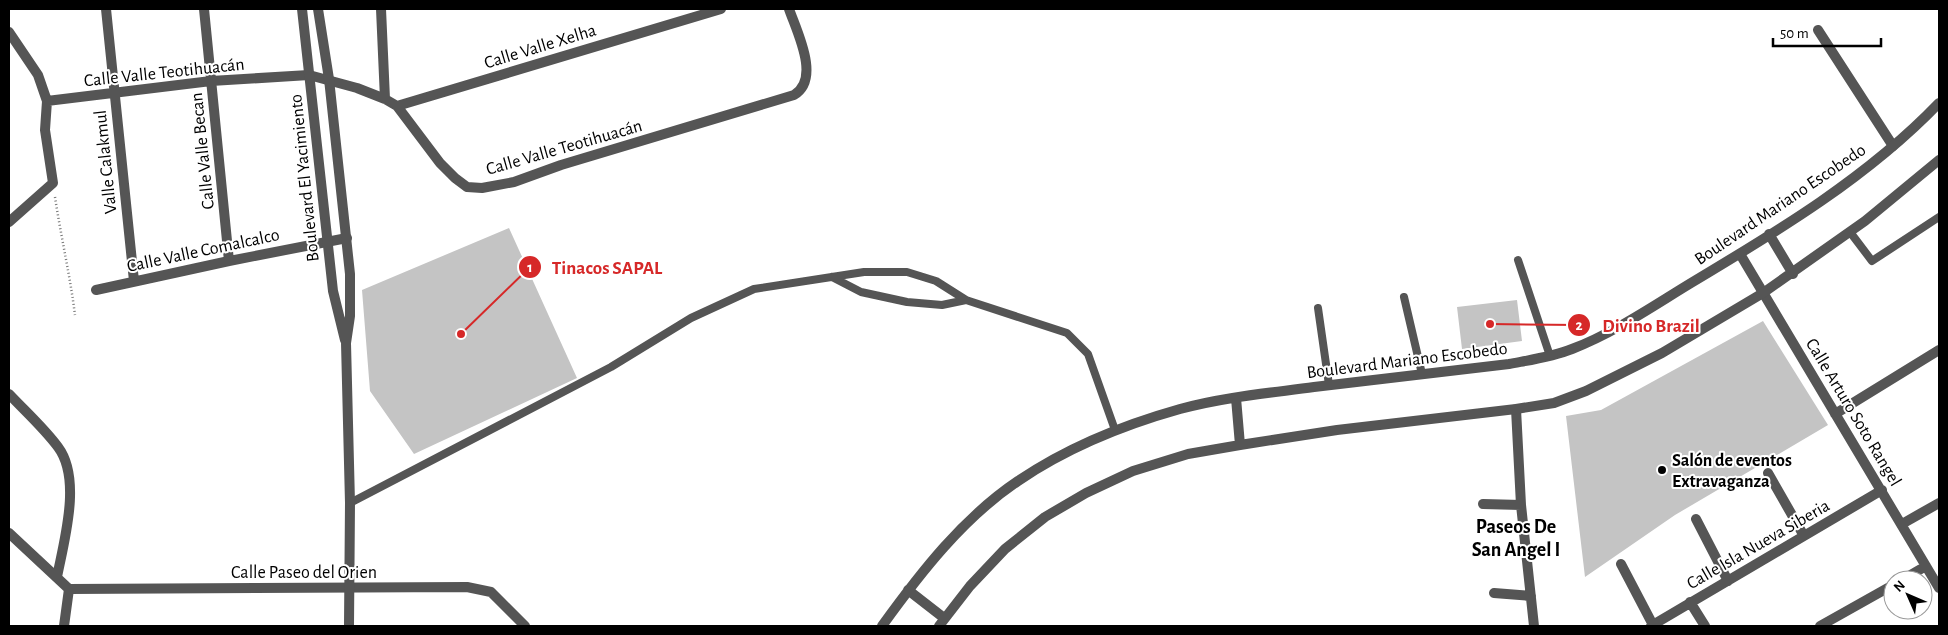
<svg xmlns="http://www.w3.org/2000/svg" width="1948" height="635" viewBox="0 0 1948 635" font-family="'Alegreya Sans',sans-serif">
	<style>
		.building { fill: #c4c4c4 }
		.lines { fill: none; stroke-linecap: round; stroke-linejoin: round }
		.path { stroke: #777; stroke-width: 2.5; stroke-dasharray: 1 2.5; stroke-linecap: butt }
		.service { stroke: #555; stroke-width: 8 }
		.minor { stroke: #555; stroke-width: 10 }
		.tertiary { stroke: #555; stroke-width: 10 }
		.poi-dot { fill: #000; stroke: #fff; stroke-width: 2 }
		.labels { text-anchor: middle; stroke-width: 4; stroke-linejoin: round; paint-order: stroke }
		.street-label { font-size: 18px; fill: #000; stroke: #fff }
		.poi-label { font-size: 18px; font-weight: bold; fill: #000; stroke: #fff; text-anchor: start }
		.quarter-label { font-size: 20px; font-weight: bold; fill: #000; stroke: #fff }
		.leader { fill: none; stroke: #d62828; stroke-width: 2 }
		.callout-dot { fill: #d62828; stroke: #fff; stroke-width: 2 }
		.mark-label { font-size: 15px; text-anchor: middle; font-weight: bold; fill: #fff }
		.callout-label { font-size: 19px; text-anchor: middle; font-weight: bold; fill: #d62828; stroke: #fff; stroke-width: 4; stroke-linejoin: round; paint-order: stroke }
	</style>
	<rect width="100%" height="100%" fill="#fff"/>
	<path class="building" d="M509,228L577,378L414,454L370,391L362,290Z
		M1517,300L1522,341L1462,349L1457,307Z
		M1763,321L1828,425L1675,515L1585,577L1566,416L1601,410Z"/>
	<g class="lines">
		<path class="path" d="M55,197C61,237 70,275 75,315"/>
		<path class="service" d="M1850,232L1872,261L1939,217
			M1518,260L1550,356
			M832,277L861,292L907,302L942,305L966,300
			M1404,297L1422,374
			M1318,308L1329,385
			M350,503L611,367L691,318L754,289L864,272H907L936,281L966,300L1067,333L1088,354L1115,430"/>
		<path class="minor" d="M106,9L134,281
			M204,9L229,261
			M381,9L385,99
			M1818,30L1893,146
			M9,32L38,75L47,101L45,130L53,183L9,222
			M47,101L211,81L309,75L357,88L385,99L397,106L440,163L455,178L467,187L482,188L514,182L561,165L794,95C821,79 797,32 789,9
			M397,106L721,9
			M1740,254L1939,588
			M96,290L229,261L347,238
			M9,394C25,411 44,428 58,447C82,479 64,541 57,577
			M1516,409L1521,505L1534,626
			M1835,414L1939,350
			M1768,473L1804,536
			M1483,504L1521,505
			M1696,519L1728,581
			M1902,524L1939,503
			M9,533L69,589
			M1621,564L1653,625
			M1902,580L1926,566
			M69,589L467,587L491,592L525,626
			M1494,593L1531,596
			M1690,602L1705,626
			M64,626L69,589
			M1651,626L1882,490
			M1820,626L1893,585"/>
		<path class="tertiary" d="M302,9L333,291L345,340
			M318,9L329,79L350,274V316L346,343L350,503L349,626
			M1769,234L1793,274
			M1236,398L1240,445
			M908,590L944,618
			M882,626C921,572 963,518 1018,481C1068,447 1123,425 1180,409C1224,397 1270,393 1314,387C1379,379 1444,372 1509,364C1530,360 1552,357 1572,349C1614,333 1653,306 1691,283C1778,231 1868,177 1939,103
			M939,626L970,586L1005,549L1045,517L1086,493L1133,471L1188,454L1240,445L1337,430L1516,409L1554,403L1586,391L1662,353L1763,293L1865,221L1939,160"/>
	</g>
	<circle class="poi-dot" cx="1662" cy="470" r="5"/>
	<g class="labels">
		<g class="street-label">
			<text transform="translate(540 46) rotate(-17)" y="6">Calle Valle Xelha</text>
			<text transform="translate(164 72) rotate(-6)" y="6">Calle Valle Teotihuacán</text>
			<text transform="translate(564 147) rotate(-16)" y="6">Calle Valle Teotihuacán</text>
			<text transform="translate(202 151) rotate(-96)" y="6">Calle Valle Becan</text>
			<text transform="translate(105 162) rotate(-96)" y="6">Valle Calakmul</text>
			<text transform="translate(304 178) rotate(-96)" y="6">Boulevard El Yacimiento</text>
			<text transform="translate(1780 204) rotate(-34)" y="6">Boulevard Mariano Escobedo</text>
			<text transform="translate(203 250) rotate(-12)" y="6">Calle Valle Comalcalco</text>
			<text transform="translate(1407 360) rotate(-7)" y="6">Boulevard Mariano Escobedo</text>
			<text transform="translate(1854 412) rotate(59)" y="6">Calle Arturo Soto Rangel</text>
			<text transform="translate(1758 544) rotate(-30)" y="6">Calle Isla Nueva Siberia</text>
			<text x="304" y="578">Calle Paseo del Orien</text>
		</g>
		<g class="poi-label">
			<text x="1672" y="466">Salón de eventos<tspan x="1672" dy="21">Extravaganza</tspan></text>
		</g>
		<g class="quarter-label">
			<text x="1516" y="533">Paseos De<tspan x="1516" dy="23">San Angel I</tspan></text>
		</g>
	</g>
	<path class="leader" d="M461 334L530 267M1490 324L1579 325"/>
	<g class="callout-dot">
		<circle cx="461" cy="334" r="5"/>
		<circle cx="1490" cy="324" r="5"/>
		<circle cx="530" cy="267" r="12"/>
		<circle cx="1579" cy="325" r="12"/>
	</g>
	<g class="mark-label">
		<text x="530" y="272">1</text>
		<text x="1579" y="330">2</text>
	</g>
	<g class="callout-label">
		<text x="607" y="274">Tinacos SAPAL</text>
		<text x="1651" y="332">Divino Brazil</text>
	</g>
	<rect width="1948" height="635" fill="none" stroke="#000000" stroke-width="20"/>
	<g transform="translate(1908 595) rotate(315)"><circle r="24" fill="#ffffff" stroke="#999999"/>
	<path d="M0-4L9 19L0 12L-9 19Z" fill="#000000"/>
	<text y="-8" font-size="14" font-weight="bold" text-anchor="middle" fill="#000000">N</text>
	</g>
	<path d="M1773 38v8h108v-8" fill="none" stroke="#000000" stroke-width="2.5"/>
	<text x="1780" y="38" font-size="15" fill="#000000" stroke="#ffffff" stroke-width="4" paint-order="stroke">50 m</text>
</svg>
